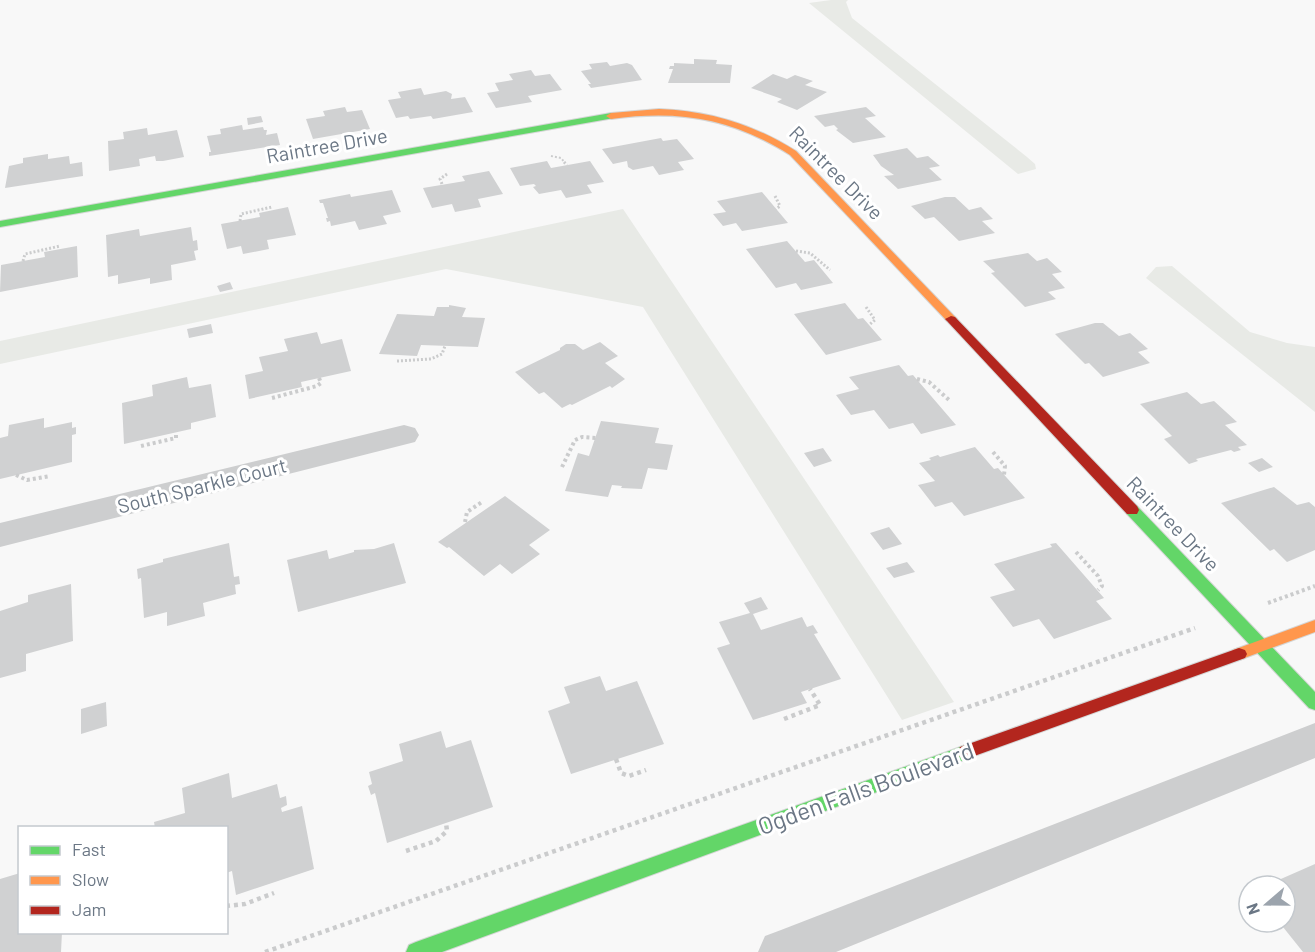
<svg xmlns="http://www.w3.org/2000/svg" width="1315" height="952" viewBox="0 0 1315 952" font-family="Barlow,sans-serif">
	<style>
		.green { fill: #e8eae6 }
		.building { fill: #d0d1d2 }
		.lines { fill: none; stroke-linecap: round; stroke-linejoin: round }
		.fast-casing { stroke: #d5d6d6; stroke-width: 2 }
		.slow-casing { stroke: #d5d6d6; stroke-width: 2 }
		.jam-casing { stroke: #d5d6d6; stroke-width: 2 }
		.path-far3 { stroke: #cbcccd; stroke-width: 2; stroke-dasharray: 2 2; stroke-linecap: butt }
		.path-far2 { stroke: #cbcccd; stroke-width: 3; stroke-dasharray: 2 2; stroke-linecap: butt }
		.path-far1 { stroke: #cbcccd; stroke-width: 4; stroke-dasharray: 3 3; stroke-linecap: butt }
		.path { stroke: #cbcccd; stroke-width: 4.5; stroke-dasharray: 4 4; stroke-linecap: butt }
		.street { fill: #cdcecf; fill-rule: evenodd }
		.fast { fill: #63d668; fill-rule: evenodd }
		.slow { fill: #ff974d; fill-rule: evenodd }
		.jam { fill: #b3261e; fill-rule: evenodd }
		.labels { text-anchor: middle; stroke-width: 6; stroke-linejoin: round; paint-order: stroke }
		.street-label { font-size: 20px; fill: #6b7785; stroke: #fff }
		.near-street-label { font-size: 24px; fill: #6b7785; stroke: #fff }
	</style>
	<rect width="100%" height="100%" fill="#f8f8f8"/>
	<path class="green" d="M831,0H848L846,2L852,18L1027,157L1035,164L1036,169L1018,174L809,3Z
		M623,209L954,702L902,720L643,307L446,269L0,364V341Z
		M1172,266L1250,332L1287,343L1315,347V412L1146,278L1156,267Z"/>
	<path class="building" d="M694,59L717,60L716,64L732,65L730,83H668L673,69H669L670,66H674V63L694,64Z
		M607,62L610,66L627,63L632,65L642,80L591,88L588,84H591L581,71L592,69L589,64Z
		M531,70L535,76L550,74L562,90L528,96L532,102L496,108L487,93L499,91L495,83L513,80L509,74Z
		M773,74L787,79L795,75L813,81L805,85L827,92L797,110L777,102L782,99L751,88Z
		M421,88L424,95L446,91L452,94L451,99L465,97L473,112L433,119L431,116L410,119L408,116L396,118L388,100L401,98L398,92Z
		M345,107L347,112L362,110L370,129L313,139L306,119L325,116L323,111Z
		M866,107L876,116L865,118L886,137L853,143L836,130L838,129L834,125L825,127L814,116Z
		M261,116L263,122L248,125L247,118Z
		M242,125L243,130L263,127L264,130H267L266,135L277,133L280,145L209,156V152H211L207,136L221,134L220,129Z
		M147,128L148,135L177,130L184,157L163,161H156L155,156L139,159L140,166L109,171L108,141L124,139L123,132Z
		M661,138L663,141L677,139L694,159L678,162L684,170L659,175L653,166L633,170L628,167L627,161L613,164L602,149Z
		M907,148L917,158L928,156L940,166L929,168L942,180L898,189L884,176L894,175L881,166L873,155Z
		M48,154V159L69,156L70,164L82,162L83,176L5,188L9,166L23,163V158Z
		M547,161L551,168L590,161L604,182L587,185L592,193L566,198L561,190L539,194L533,187L536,186L534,184L520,186L510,168Z
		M489,171L503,194L478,199L481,207L455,212L452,204L432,208L423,188L465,181L462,176Z
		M392,190L401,212L383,216L387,224L359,230L355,221L331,226L330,221L327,222L326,218H328L323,203H320L319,200L350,194L351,197Z
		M762,192L788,223L742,231L736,223L723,226L713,214L726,212L717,201Z
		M945,197H955L969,210L981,207L993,219L982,221L995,233L959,241L934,217L925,219L911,206Z
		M288,207L296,235L267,240L269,249L243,254L241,246L227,249L221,224L260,217L259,213Z
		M191,227L193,241L197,240L198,250L194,251L196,260L171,265L172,280L150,284V278L118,284V275L108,277L106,235L139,229L140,236Z
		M787,241L805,262L814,260L833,283L801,290L796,283L776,288L746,249Z
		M77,246L78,277L0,292L1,265L45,257L44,252Z
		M1028,253L1037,261L1047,258L1062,272L1052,274L1065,288L1048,292L1056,299L1025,307L991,273L995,272L983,261Z
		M230,282L233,289L220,292L217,286Z
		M845,303L858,319L863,318L882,340L826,355L794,314Z
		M449,305L466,308L462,317L485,318L478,347L421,345L417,356L379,354L397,314L434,316L437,307H449Z
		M1095,323H1103L1119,336L1130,333L1148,349L1138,352L1150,363L1103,377L1089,363L1085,364L1055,334Z
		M211,324L213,333L189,338L187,329Z
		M317,332L321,344L342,339L351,371L301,382L302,387L249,399L245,375L263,371L259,357L288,351L284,339Z
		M600,342L618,356L605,363L625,379L612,388L610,386L572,405L570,404L562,408L544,392L539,394L515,372L560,350V348L566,344H575L583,350Z
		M899,365L908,376L913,375L956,425L921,434L913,423L889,429L874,410L851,415L836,395L859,389L849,377Z
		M187,377L189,388L211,384L216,417L191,423V429L124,444L122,403L153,396L152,385Z
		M1187,392L1201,404L1214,401L1237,422L1225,425L1247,445L1238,447L1241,450L1234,452L1231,450L1196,459L1198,461L1189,464L1164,439L1172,436L1140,404Z
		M44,418V428L72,422V428L76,427V434L72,435V462L0,479V438L8,436L9,425Z
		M601,421L659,428L655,443L673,445L667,470L648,468L642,489L621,488L622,486L612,485L608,497L565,491L578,453L589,456Z
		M975,447L994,469L998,468L1025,498L964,516L952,502L935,507L918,485L935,481L919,463L931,460L929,458L938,455L940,457Z
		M823,448L832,461L814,467L804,453Z
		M1262,458L1273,467L1259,472L1248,463Z
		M1274,487L1297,505L1309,502L1315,507V550L1287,562L1274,549L1270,551L1221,503Z
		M505,496L550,530L529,545L540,554L512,574L500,564L484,576L449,547L447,548L438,542Z
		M889,527L902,544L883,550L870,533Z
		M229,543L234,577L239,576L240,584L235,585L236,594L203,603L205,616L167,626V612L144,618L141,578L138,579L137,569L163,562V559Z
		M394,543L406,583L298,612L287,560L327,550L329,559L354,552V550L374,549Z
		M1056,543L1104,598L1096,601L1112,619L1054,639L1039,619L1013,627L990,597L1015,590L994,564L1052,547L1050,544Z
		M907,562L915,572L894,578L886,568Z
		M71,584L73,641L26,654V671L0,678V611L28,602V595Z
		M761,597L768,609L753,614L761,630L802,617L807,627L813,625L818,633L814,634L841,679L801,692L807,703L753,720L717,648L730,644L719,622L750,613L744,603Z
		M600,676L606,691L637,681L664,744L571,774L548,711L570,703L564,687Z
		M106,702L107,726L81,734V709Z
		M441,731L446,748L471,740L493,807L387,843L375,793L371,795L368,786L372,784L369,772L403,761L399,744Z
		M229,773L232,798L277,784L280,798L286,796L287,805L281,808L282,812L302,806L314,869L236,895L232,871L226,873V828H155L154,822L185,813L182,788Z
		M1315,864V952H1303L1279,922H1285V886H1265Z
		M20,873V932H62L61,952H0V879Z"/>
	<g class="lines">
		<defs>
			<path id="fast" d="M611,113L614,114V118L0,227V221Z
				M1132,505L1137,506L1315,692V710L1309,708L1127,514L1125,510L1127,506Z
				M966,745L972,747L974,752L972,757L442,952H406L409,945L416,942Z"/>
			<path id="slow" d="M659,109C710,111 753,124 796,151L955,317L957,319L955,321H947L790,155C731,118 679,110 611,119L606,116L611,113Z
				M1315,620V632L1239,660L1233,658L1231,654L1233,650Z"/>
			<path id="jam" d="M951,316L955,317L1137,506L1139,510L1137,514H1127L947,321L945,319Z
				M1239,648L1245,650L1247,654L1245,658L966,759L960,757L958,752L960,747Z"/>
		</defs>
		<use href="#fast" class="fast-casing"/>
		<use href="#slow" class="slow-casing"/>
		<use href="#jam" class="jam-casing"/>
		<path class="path-far3" d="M551,156L561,158L565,163"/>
		<path class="path-far2" d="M564,162L567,165
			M442,184L440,179L447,174
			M775,196L780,206L776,209
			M240,221L241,214L272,207
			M796,251L810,253L830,270
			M23,261L25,254L60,246
			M866,307L875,320L869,325
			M397,361L431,359L442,354L445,346"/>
		<path class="path-far1" d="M917,379L929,382L949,400
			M272,398L317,386L321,383L319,378
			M141,446L176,438V433
			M993,452L1005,466L1004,475
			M562,467L575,440L582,437L596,438
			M16,475L27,480L50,476
			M465,522L467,512L482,502
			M1076,552L1098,576L1102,586L1098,590
			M1268,603L1315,586"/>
		<path class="path" d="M784,719L820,705L810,689
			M616,759L621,773L629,776L646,770
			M406,851L436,841L447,831L446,823
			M226,906L245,904L274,893
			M265,952L1195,628"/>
		<path class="street" d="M404,425L415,428L419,435L415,442L0,547V523Z
			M1315,723V758L836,952H758L765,936L781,930Z"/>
		<use href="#fast" class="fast"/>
		<use href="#slow" class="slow"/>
		<use href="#jam" class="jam"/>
	</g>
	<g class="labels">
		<g class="street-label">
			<text transform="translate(327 146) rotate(-10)" y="7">Raintree Drive</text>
			<text transform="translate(836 173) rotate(45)" y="7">Raintree Drive</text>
			<text transform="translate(202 486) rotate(-14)" y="7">South Sparkle Court</text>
			<text transform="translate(1173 524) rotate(46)" y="7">Raintree Drive</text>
		</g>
		<g class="near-street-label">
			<text transform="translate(866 789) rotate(-20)" y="8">Ogden Falls Boulevard</text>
		</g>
	</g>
	<rect x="18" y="826" width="210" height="108" fill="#ffffff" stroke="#c4c9ce" stroke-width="1.5"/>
	<rect x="30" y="846" width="30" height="9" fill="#63d668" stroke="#c4c9ce" stroke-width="1.5"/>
	<text x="72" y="856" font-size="18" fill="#6b7785">Fast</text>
	<rect x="30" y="876" width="30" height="9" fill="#ff974d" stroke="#c4c9ce" stroke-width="1.5"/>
	<text x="72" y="886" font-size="18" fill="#6b7785">Slow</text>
	<rect x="30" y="906" width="30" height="9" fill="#b3261e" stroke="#c4c9ce" stroke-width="1.5"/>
	<text x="72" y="916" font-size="18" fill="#6b7785">Jam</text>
	<g transform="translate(1267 904) rotate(250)"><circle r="28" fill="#ffffff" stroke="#c4c9ce" stroke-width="1.5"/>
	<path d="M0-4.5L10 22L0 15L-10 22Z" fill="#9ca4ad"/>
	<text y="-9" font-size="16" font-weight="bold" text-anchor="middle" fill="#6b7785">N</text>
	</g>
</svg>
